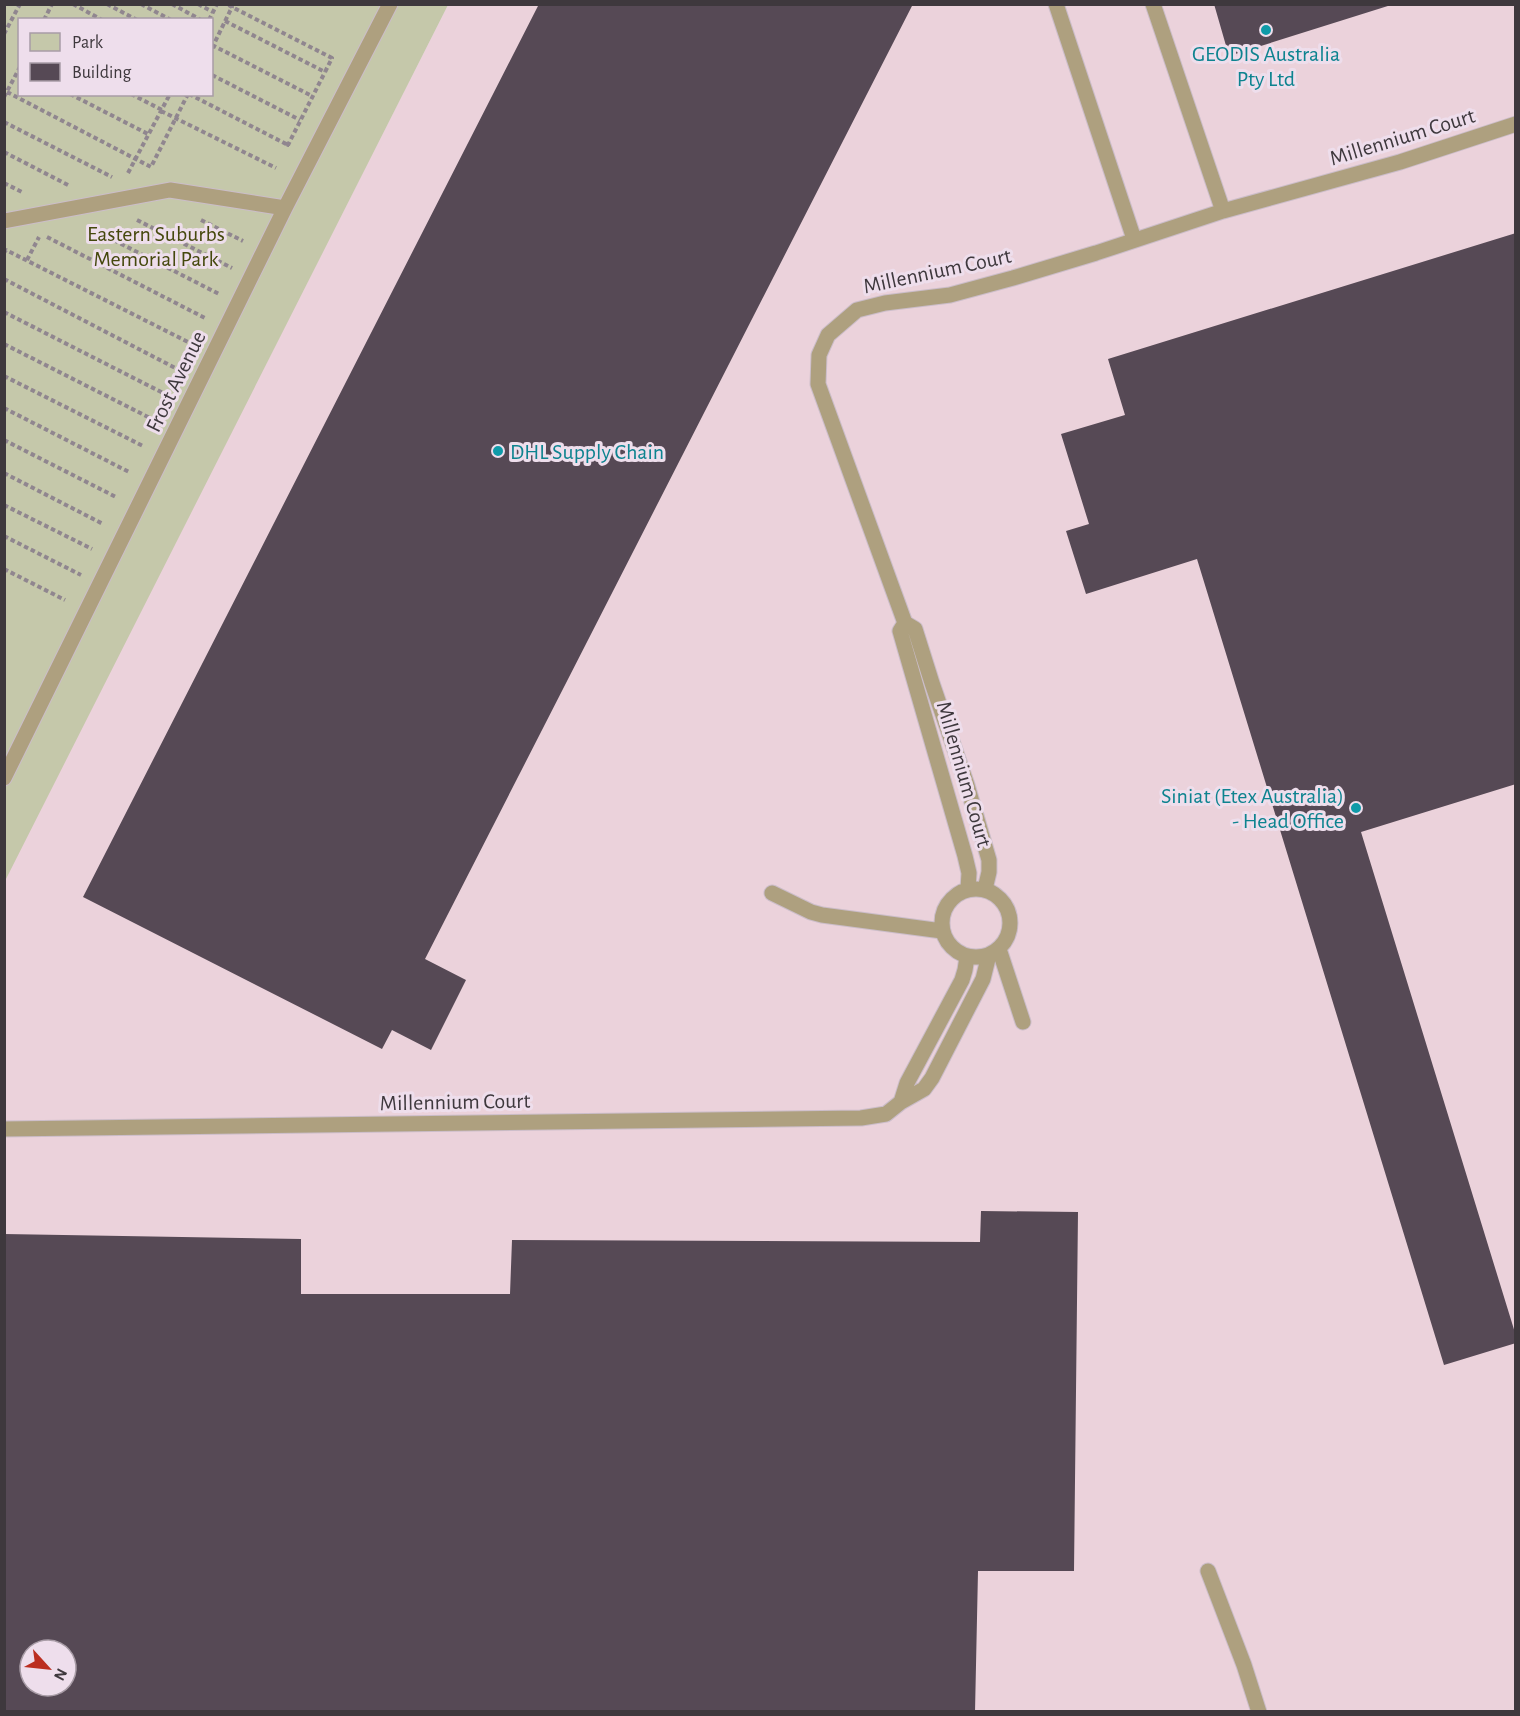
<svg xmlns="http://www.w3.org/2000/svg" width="1520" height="1716" viewBox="0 0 1520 1716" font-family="'Alegreya Sans',sans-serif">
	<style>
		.industrial { fill: #ebd2db; fill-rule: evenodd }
		.green { fill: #c5c8aa; fill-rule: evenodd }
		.building { fill: #564955; fill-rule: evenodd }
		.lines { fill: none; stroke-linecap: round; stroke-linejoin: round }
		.service-casing { stroke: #cbbdc9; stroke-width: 17 }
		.path { stroke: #90868f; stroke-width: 4; stroke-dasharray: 4.5 3; stroke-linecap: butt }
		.service { stroke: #aea07f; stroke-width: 15 }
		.culture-dot { fill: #0f9aa8; stroke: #eedeec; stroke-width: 2 }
		.labels { text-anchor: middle; stroke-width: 6; stroke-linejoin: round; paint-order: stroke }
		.culture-label { font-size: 22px; fill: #0d838f; stroke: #eedeec }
		.street-label { font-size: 22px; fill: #3e383d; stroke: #eedeec }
		.park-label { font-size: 22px; fill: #45480d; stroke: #eedeec }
	</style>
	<rect width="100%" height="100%" fill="#eedeec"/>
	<path class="industrial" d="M448,5H1515V1711H5L4,881ZM30,1650H66V1686H30Z"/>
	<path class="green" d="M5,5H448L5,881ZM20,20H212V94H20Z"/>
	<path class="building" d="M539,4H913L425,959L466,980L431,1050L392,1030L382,1049L83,897Z
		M1214,4H1391V5L1229,56Z
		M1516,233V784L1361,832L1516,1336V1343L1444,1365L1197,559L1086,594L1066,531L1089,524L1061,434L1125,415L1108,359Z
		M981,1211L1078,1212L1074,1571H978L975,1712H4V1234L301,1239V1294H510L512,1240L980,1242ZM30,1650H66V1686H30Z"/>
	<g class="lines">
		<defs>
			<path id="service" d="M1056,4L1134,239
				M1153,4L1223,211
				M4,221L170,190L285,208
				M905,623L915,629L932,683L967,785L989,860V872L985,889
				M4,778L285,208L390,4
				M942 923a34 34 0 1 1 68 0a34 34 0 1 1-68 0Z
				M968,889L969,873L965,856L900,631L905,623L818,384L819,355L828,335L857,310L885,303L950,295L1013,278L1096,253L1223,211L1400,162L1516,124
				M772,893L811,912L822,915L942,931
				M999,949L1023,1022
				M901,1102L907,1083L962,980L965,970L967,957
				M4,1129L861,1118L886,1114L901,1102L924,1089L932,1078L983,979L989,955
				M1208,1571L1244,1665L1259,1712"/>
		</defs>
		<use href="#service" class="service-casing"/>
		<path class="path" d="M73,4L102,20
			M107,4L137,20
			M141,4L171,20
			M172,4L201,20
			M198,4L213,12
			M44,20L52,4
			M209,20L217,4
			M225,21L325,72L332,58L232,7
			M4,34L20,4
			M212,45L312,96
			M212,48L232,7L227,4
			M212,75L300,120
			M7,92L151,167L188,94
			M70,94L148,134
			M131,94L162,110
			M189,94L288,145
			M4,97L20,67
			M161,111L276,168
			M4,122L112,177
			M289,145H288L325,72
			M4,152L68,185
			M128,173L170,94
			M4,183L24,193
			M137,220L232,268
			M201,220L243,241
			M94,230L219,294
			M47,237L205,318
			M4,253L6,250L192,344
			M27,260L39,237
			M4,279L181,371
			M4,312L169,396
			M4,344L156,421
			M4,376L143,446
			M4,408L129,472
			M4,440L116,497
			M4,473L103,524
			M4,505L92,549
			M4,536L81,575
			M4,569L65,600"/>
		<use href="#service" class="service"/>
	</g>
	<g class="culture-dot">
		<circle cx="1266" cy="30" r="6"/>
		<circle cx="498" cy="451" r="6"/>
		<circle cx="1356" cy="808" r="6"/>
	</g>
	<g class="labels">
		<g class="culture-label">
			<text x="1266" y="61">GEODIS Australia<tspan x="1266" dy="25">Pty Ltd</tspan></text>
			<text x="510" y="459" text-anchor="start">DHL Supply Chain</text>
			<text x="1344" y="803" text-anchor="end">Siniat (Etex Australia)<tspan x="1344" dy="25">- Head Office</tspan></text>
		</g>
		<g class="street-label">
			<text transform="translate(1402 136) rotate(-17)" y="8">Millennium Court</text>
			<text transform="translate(937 270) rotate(-12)" y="8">Millennium Court</text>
			<text transform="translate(175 381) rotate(-64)" y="8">Frost Avenue</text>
			<text transform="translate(965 774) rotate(74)" y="8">Millennium Court</text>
			<text transform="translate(455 1101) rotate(-1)" y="8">Millennium Court</text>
		</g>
		<g class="park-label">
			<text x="156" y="241">Eastern Suburbs<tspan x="156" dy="25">Memorial Park</tspan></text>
		</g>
	</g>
	<rect width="1520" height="1716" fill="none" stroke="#3e383d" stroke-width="12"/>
	<rect x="18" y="18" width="195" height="78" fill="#eedeec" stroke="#a89ca6" stroke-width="1.5"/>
	<rect x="30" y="33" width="30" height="18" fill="#c5c8aa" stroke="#a89ca6" stroke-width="1.5"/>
	<text x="72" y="48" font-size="18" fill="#3e383d">Park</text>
	<rect x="30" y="63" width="30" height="18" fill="#564955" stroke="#a89ca6" stroke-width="1.5"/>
	<text x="72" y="78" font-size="18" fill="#3e383d">Building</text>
	<g transform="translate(48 1668) rotate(117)"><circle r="28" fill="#eedeec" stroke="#a89ca6" stroke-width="1.5"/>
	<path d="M0-4.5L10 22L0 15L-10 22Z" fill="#bb2e20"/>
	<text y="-9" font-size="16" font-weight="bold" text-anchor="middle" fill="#3e383d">N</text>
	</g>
</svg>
